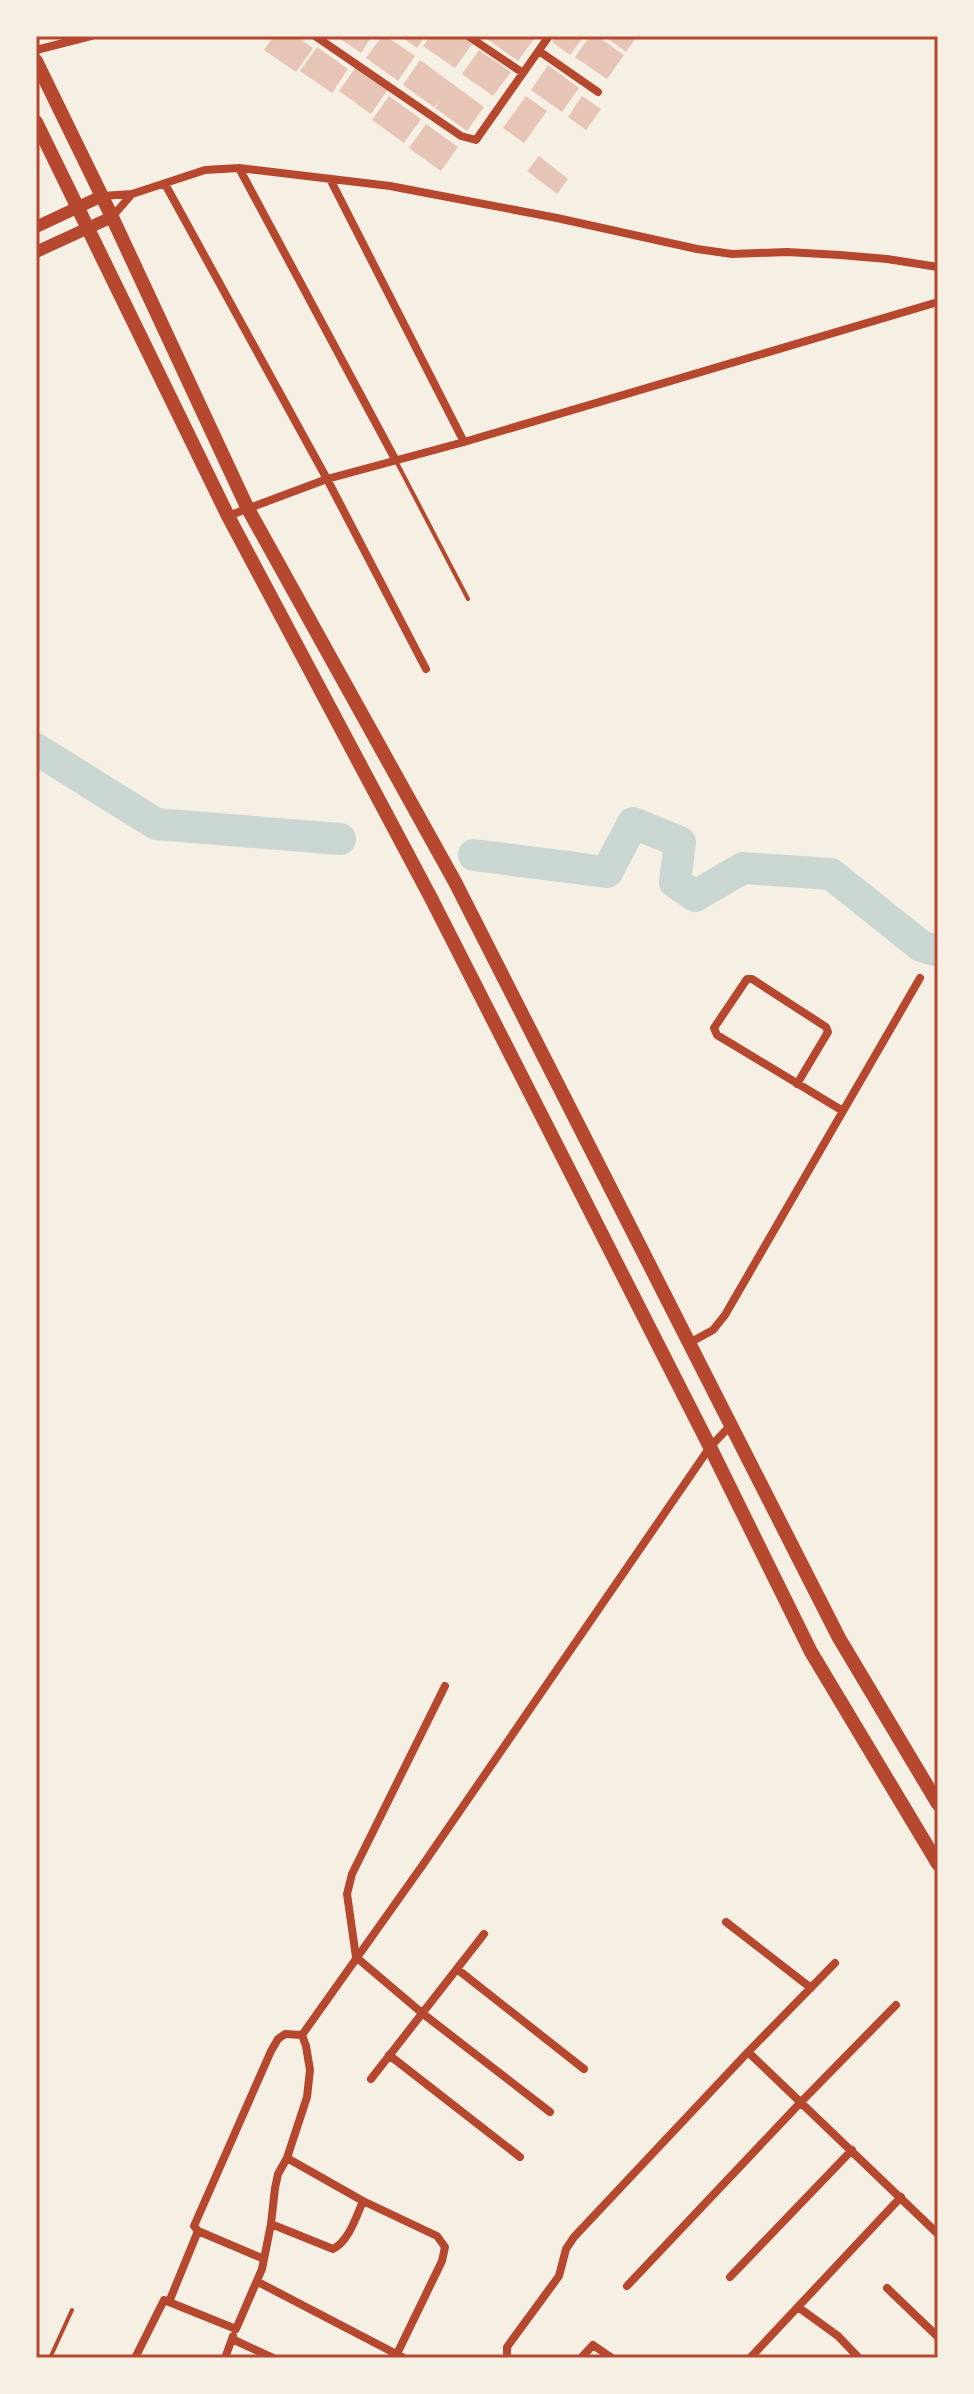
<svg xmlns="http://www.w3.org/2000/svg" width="974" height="2394" viewBox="0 0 974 2394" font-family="'PT Sans',sans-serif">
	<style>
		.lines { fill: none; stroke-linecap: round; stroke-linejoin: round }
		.river { stroke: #c9d6d2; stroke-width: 32 }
		.building { fill: #e6c5b7 }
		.service { stroke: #b5482f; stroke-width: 4 }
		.minor { stroke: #b5482f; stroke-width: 8 }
		.secondary { stroke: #b5482f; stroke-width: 12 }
		.primary { stroke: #b5482f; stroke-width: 14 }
		.neatline { fill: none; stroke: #b5482f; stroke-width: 3 }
	</style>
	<rect width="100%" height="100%" fill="#f6efe4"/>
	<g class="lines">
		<path class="river" d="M36,749L156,824L340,839
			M474,855L607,872L633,823L680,842L675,882L695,896L743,868L831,874L921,946L938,951"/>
	</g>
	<path class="building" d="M274,36H296L313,48L296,72L264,50Z
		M336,36H372L361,53Z
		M382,36H386L415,56L398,81L366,58Z
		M400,36H425L417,48Z
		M430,36H460L472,44L455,68L423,46Z
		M489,36H536L518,61L487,39Z
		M556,36H584L570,55L552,42Z
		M590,36H597L624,55L607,79L575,57Z
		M604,36H637L626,52Z
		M317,47L348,69L332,93L300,71Z
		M479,50L511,72L493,96L462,74Z
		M420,60L484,107L467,131L435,108L440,101L434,107L403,85Z
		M548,65L579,88L562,112L531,90Z
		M356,67L388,89L371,114L339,91Z
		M389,96L421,119L404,143L372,120Z
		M526,96L547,111L524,143L503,128Z
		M582,96L601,109L586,130L568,117Z
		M426,124L458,147L441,171L409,148Z
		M539,156L568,179L557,194L527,171Z"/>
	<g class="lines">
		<path class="service" d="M395,459L468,599
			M50,2358L72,2310"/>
		<path class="minor" d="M315,36L461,136L476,140L549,36
			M468,36L523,73
			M36,50L91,36
			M539,51L598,92
			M239,168L395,459
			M330,179L464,442
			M165,184L327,479L426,669
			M102,196L132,194L205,170L239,168L390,186L557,218L697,249L732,254L787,252L840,255L887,259L938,267
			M112,217L132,194
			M228,516L327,479L464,442L938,302
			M797,1084L828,1032L826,1027L752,979H747L714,1028L717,1035L843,1111
			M691,1342L713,1330L725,1315L920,978
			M445,1686L352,1874L347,1894L356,1957L422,2013L550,2112
			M726,1922L811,1988
			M457,1969L584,2069
			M748,2052L835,1963
			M389,2055L520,2157
			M371,2079L484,1934
			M287,2158L363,2201L437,2236L445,2247L442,2261L395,2358
			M271,2224L333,2249C349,2241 356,2217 363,2201
			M264,2259L198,2231L194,2226L271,2051L278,2039L285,2034L302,2035
			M730,2277L852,2150
			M258,2282L404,2358
			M627,2286L801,2102L896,2005
			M887,2288L938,2337
			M169,2302L198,2231
			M798,2307L838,2336L859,2358
			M232,2339L273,2358
			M135,2358L164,2300L236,2329L262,2269L271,2224L275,2188L278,2174L287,2158L307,2097L310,2070L306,2046L302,2035L422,1866L710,1447L732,1424
			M225,2358L233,2336
			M507,2358V2347L559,2276L566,2249L574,2237L748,2052L938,2234
			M581,2358L593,2345L612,2358
			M750,2358L901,2197"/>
		<path class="secondary" d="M36,227L102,196
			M36,252L112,217"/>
		<path class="primary" d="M36,61L112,217L247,507L455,882L839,1638L938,1804
			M36,122L228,516L431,898L710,1447L811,1652L938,1864"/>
	</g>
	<rect width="974" height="2394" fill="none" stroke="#f6efe4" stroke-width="76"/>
	<rect x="38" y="38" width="898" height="2318" class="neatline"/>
</svg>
